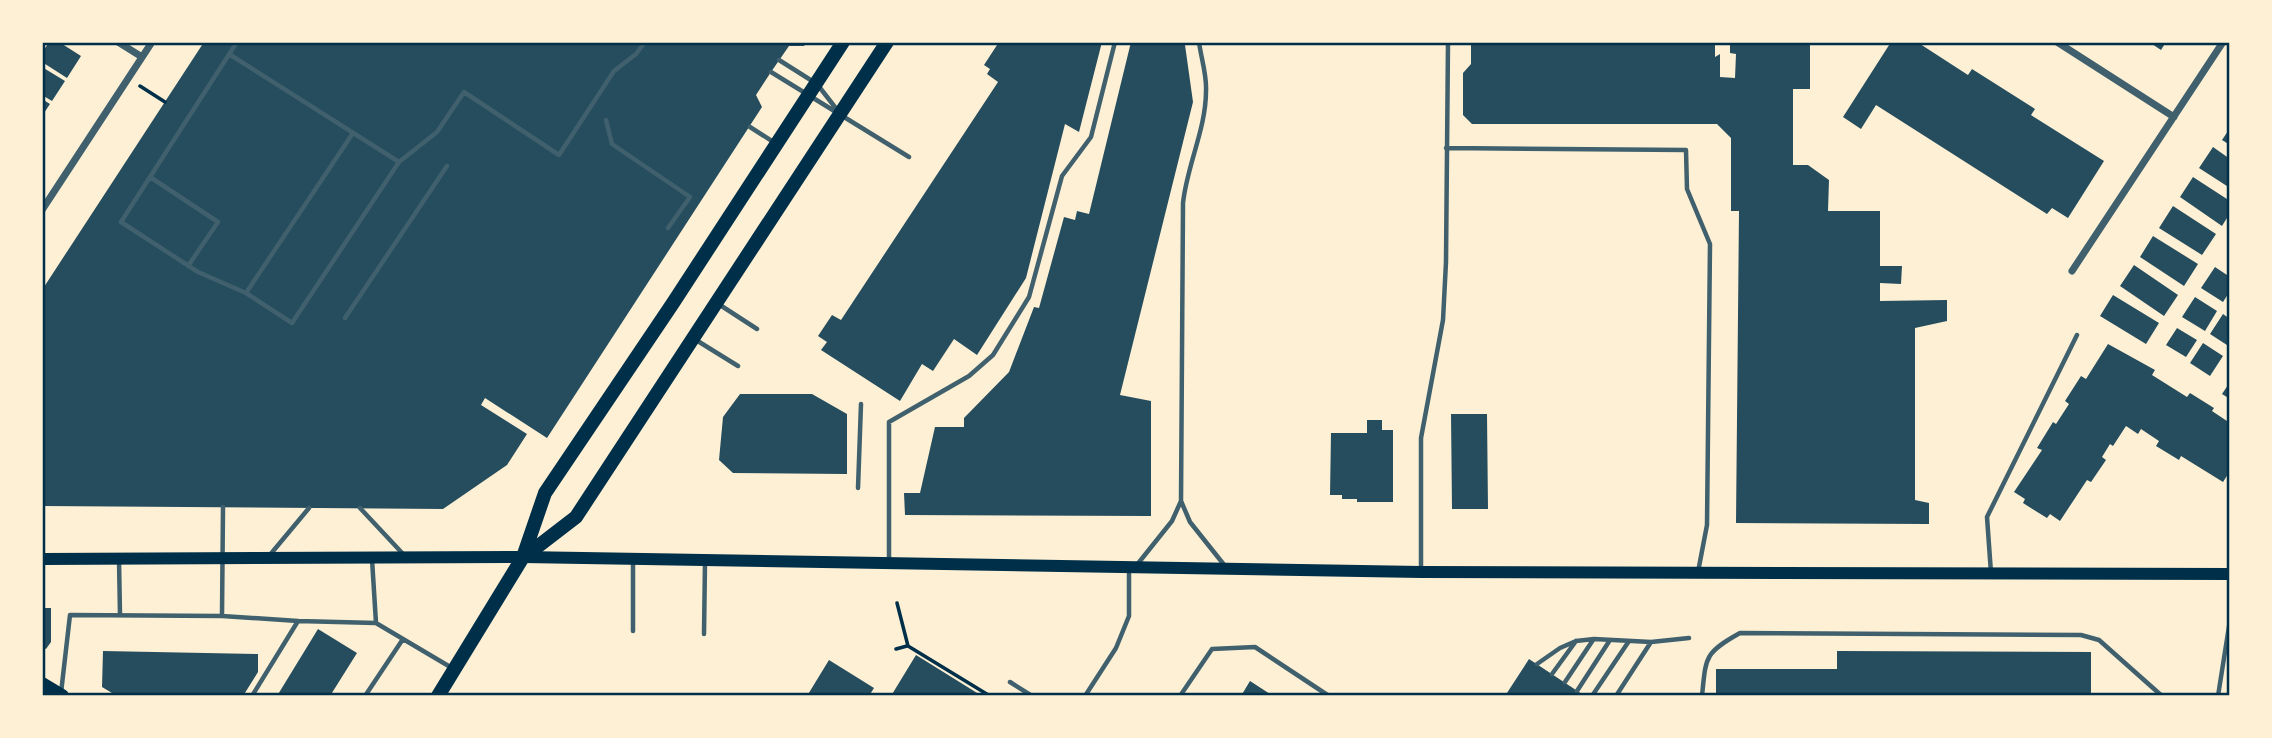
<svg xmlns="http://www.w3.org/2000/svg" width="2272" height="738" viewBox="0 0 2272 738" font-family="'Exo 2',sans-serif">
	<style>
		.building { fill: #264d5e }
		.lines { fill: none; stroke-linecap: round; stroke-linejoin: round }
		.path { stroke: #003049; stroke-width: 3.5 }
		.service { stroke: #3f606c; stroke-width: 4.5 }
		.minor { stroke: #3f606c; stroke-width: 7 }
		.secondary { stroke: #003049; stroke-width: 12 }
		.primary { stroke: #003049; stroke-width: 14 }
		.neatline { fill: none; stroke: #003049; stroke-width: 2.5 }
	</style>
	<rect width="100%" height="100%" fill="#fdf0d5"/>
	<path class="building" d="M49,42H59L81,56L67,78L42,62V53Z
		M204,42H807L804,46H789L771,72L756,95L762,107L547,438L485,398L481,405L527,434L507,465L443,509L42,506V290Z
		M999,42H1102L1079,132L1065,124L1026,278L977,355L954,339L933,371L922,364L900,401L821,350L827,342L818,336L832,315L841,320L998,82L987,74L990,69L984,65Z
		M1131,42H1174L1185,45L1193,102L1120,395L1151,401V516L905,515L904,493H920L935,427H964V418L1009,372L1034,307L1039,308L1064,217L1075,220L1077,211L1089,214Z
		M1471,42H1715V57L1720,54V77L1735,78L1736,54L1730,53V42H1810V89H1793V165H1808L1829,180L1828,211H1880V266H1902L1901,284L1880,283V301L1947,300V321L1915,328V500L1929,503V524L1736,523L1739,211H1731V138L1717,124H1472L1463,115V73L1471,64Z
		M1891,42H1917L1968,75L1972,69L2035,109L2031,115L2104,161L2068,218L2052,208L2047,214L1876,105L1861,129L1843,117Z
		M2149,42H2166L2161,50Z
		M42,67L65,81L52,101L42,95Z
		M42,99L50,104L42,116Z
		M2230,128V145L2222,140Z
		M2213,147L2230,159V188L2199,168Z
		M2193,177L2230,201V213L2222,226L2180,197Z
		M2173,206L2216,234L2202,255L2159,228Z
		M2153,236L2198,264L2184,286L2140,257Z
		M2134,265L2178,295L2164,316L2120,286Z
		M2215,267L2230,277V291L2223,302L2201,288Z
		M2113,295L2159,323L2146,344L2100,316Z
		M2195,297L2217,311L2205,331L2182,317Z
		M2223,314L2230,319V347L2210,334Z
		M2177,328L2197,340L2186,357L2166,345Z
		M2203,343L2223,356L2210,376L2190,363Z
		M2108,344L2155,370L2152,375L2187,397L2190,393L2214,408L2212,411L2230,423V471L2223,482L2181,456L2179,460L2156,446L2159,441L2141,429L2138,434L2126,426L2113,446L2110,444L2102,457L2106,460L2091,482L2087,480L2060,521L2050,514L2047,518L2023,503L2025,499L2014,492L2042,450L2037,448L2053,422L2056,424L2069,404L2065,401L2081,376L2086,379Z
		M2230,382V399L2222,394Z
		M740,394H812L847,414V474L733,473L719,460L723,417Z
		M1451,414H1487L1488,509H1452Z
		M1367,420H1382V430H1393V502H1357V499H1342V495H1330L1331,433H1367Z
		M42,608H51V642L46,649L42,647Z
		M318,629L357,653L330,696H277Z
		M103,651L258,654V672L243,696H117L102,687Z
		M1837,651L2091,652V696H1716V669H1837Z
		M916,655L982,696H891Z
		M1529,659L1585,696H1505Z
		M829,660L874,688L869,696H807Z
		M1250,681L1273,696H1241Z"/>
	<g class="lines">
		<path class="path" d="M140,86L165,102
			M897,603L908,646L990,696
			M896,649L907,646"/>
		<path class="service" d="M237,42L121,222L198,272L246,293L353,133
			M229,54L399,162
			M779,60L817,84L838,111
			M771,72L909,157
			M606,120L612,144L690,197L668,228
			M750,127L775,143
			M1446,148L1686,150L1687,189L1710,244L1707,525L1698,572
			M150,177L218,222L188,266
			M246,293L292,323L399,162L437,132L464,92L559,155L614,71L636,54L645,42
			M720,305L757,329
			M345,318L447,166
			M696,340L738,366
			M858,488L861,404
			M1181,501L1190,522L1225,566
			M360,508L404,555
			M269,556L309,508
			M372,559L376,623L452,668
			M119,560L120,615
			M889,560V422L969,376L993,355L1029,297L1062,176L1091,137L1115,42
			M1136,566L1172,521L1181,501L1183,203C1187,165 1206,129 1206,91C1207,75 1201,58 1199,42
			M1421,571V438L1443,320L1446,262L1448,42
			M1991,573L1987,517L2077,335
			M222,616L223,507
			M633,631V560
			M704,634L705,562
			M1537,664L1560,648L1576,641L1594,639L1651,642L1689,638
			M1552,674L1576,641
			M1010,682L1032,696
			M1565,682L1593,640
			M1577,691L1610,640
			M61,693L70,615L222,616L298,621
			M252,696L298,621L376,623
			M365,696L403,639
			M1085,696L1116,648L1129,616V569
			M1180,696L1212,649L1255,647L1329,696
			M1592,696L1629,641
			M1616,696L1651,642
			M1702,696C1706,657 1704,653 1740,633L2081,635L2099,640L2162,696
			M2218,696L2230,620"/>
		<path class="minor" d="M118,42L142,57
			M2057,42L2174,117
			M42,210L152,42
			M2072,271L2223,42"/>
		<path class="secondary" d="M42,559L523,557L1421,572L2230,574"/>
		<path class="primary" d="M524,557L576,517L887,42
			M42,684L62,696
			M438,696L523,557L545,493L673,303L843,42"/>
	</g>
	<rect width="2272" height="738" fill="none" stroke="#fdf0d5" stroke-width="88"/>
	<rect x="44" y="44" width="2184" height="650" class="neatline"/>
</svg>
